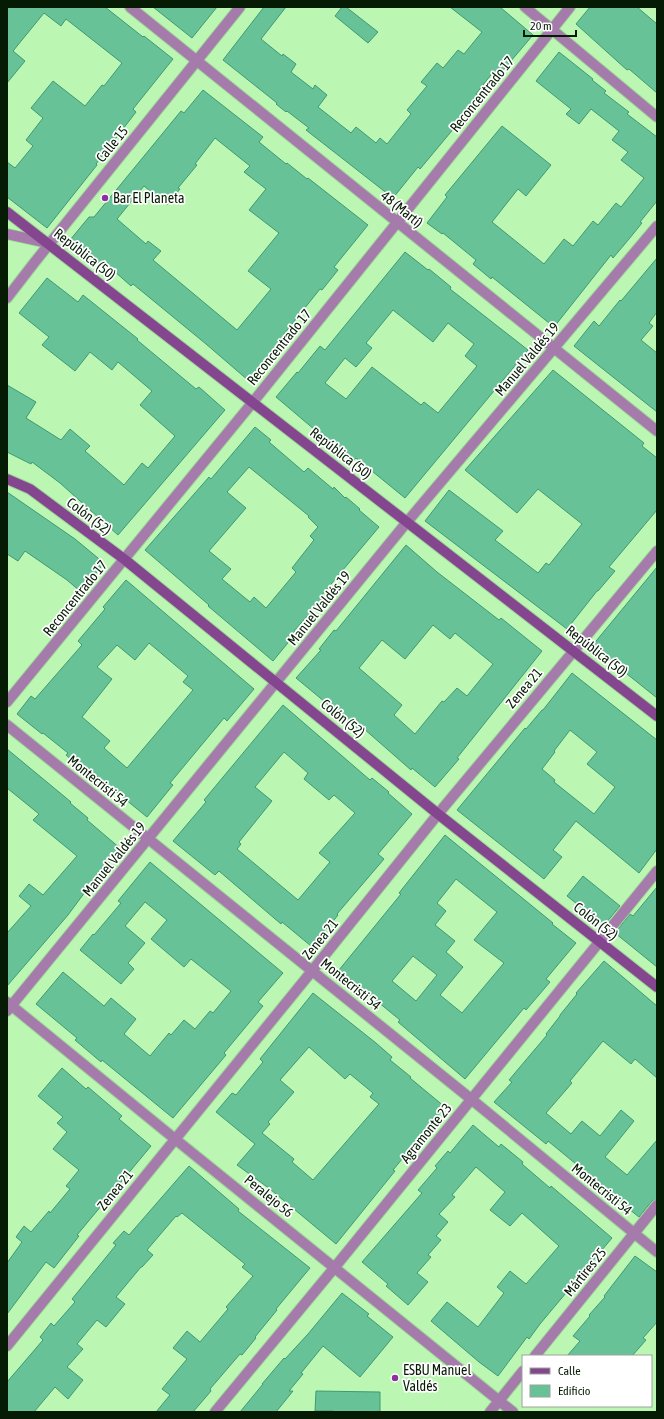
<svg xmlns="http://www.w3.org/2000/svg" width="664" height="1419" viewBox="0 0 664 1419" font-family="'Asap Condensed',sans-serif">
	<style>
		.building { fill: #68c297; stroke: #3f9a72; fill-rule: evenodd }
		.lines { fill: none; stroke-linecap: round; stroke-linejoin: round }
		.minor-casing { stroke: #9ed397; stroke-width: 12 }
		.tertiary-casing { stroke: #9ed397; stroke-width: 12 }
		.secondary-casing { stroke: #9ed397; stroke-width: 12 }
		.minor { stroke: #a57bac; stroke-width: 10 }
		.tertiary { stroke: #a57bac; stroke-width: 10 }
		.secondary { stroke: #84478f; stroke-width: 10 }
		.poi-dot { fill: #8d329d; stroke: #fff; stroke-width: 1.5 }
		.labels { text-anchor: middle; stroke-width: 3.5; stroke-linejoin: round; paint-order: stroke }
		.street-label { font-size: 14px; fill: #061b04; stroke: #fff }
		.poi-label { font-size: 14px; fill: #061b04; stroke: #fff; text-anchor: start }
	</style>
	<rect width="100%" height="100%" fill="#bbf6b3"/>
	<path class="building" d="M7,7H105L143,37L144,36L173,59L133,109L136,112L96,164L97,165L47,228L7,197V162L15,168L33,146L26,140L43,118L31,108L53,81L85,106L102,85L104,86L122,63L66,19L61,26L44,13L13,51L25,61L7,83Z
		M153,7H217L192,38Z
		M264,7H286L261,39L282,56L283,54L296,64L291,72L313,89L315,85L327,95L318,107L351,133L356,127L376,143L380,138L387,144L411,114L407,110L427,86L421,82L437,63L443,68L458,50L464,54L482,32L450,7H500L533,35L499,75L494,71L476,94L480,97L420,169L418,167L393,198L306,130L309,128L287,111L286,112L276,104L277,103L223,60Z
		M342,7H346L378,32L368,43L335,16Z
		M590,7H637L657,24V93L629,69L627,70L576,24Z
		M559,52L593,79L592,80L606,91L604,93L629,112L627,114L657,137V201L640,222L642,223L629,239L613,258L611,255L554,327L492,277L491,279L473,264L476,260L443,233L442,234L427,223L447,197L445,195L502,126L551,165L526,196L518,189L492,222L544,264L564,239L573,246L593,221L598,225L616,203L621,207L644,178L621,160L628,152L612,140L619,131L591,109L579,124L566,114L571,109L536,81Z
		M203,90L263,137L259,142L286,164L287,163L307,179L308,178L368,225L334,267L338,270L322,290L320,289L284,334L285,335L268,356L269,357L249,381L206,344L133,284L131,286L114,271L112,273L70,240L89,217H94L181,111L184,113ZM215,138L250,166L244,172L266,189L249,210L279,233L248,271L271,289L237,330L153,260L161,251L148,241L146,244L117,219L144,186L167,205L180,189L178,188L197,165L195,164Z
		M405,252L428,270L429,269L451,287L450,289L528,350L405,498L356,458L354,460L329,440L328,441L276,397L297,372L298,373L320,346L325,350ZM393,310L433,342L448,323L474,344L465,356L477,366L438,413L424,402L421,405L372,367L346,399L325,383L345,358L356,367L372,348L366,343Z
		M657,258V312L649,323L653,326L641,340L657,353V412L574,346L594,321L599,326L620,300L621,301Z
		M47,278L78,302L83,295L138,339L137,340L196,389L199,387L225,410L118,535L60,483L32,462L31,464L7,452V385L36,402L26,418L61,440L70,429L90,446L85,451L124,485L142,463L148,468L175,436L140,405L152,391L118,362L112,370L90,352L75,371L42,345L49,337L19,313Z
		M553,370L644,443L642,446L657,458V510L609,567L615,571L598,591H597L567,629L425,521L449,490L503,531L495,540L538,573L546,563L549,565L582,524L538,489L517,513L465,470Z
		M255,427L271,440L269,442L304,472L308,468L333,489L334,487L345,498L346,497L360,509L359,510L379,527L321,596L323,598L294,631L296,633L273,661L208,606L209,605L145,550L209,477L211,479ZM249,467L309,516L308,517L318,527L310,536L314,540L292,568L296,572L266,608L254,597L250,602L222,579L231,569L209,551L246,508L227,492Z
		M7,492L75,539L104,563L81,592L67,580L25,551L18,561L7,554Z
		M406,545L437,572L499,620L501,618L542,651L457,758L459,759L435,787L412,768L411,770L363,728L360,731L296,678L321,650L319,649L334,630L336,631ZM433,625L450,639L455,633L493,664L467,696L457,688L444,702L442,701L415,734L394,715L402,705L359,668L382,640L405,659Z
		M657,567V698L592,646Z
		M126,580L254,689L227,721L224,718L170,783L173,785L147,817L87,768L85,771L66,755L68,753L43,733L42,734L17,714L31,696L35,699L82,645L78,641L105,609L103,607ZM149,643L188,676L183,682L193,690L127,768L104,748L110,741L82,717L112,679L97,667L117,645L135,660Z
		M572,673L657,740V849L639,873L576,821L553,850L562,857L544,879L457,810L525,728L526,729L542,710H543ZM570,730L597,752L587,764L615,787L594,814L554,782L555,780L542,769L555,752L554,751Z
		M283,705L370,780L372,778L389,792L388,793L412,814L378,854L384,859L337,914L338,915L327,929L326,928L311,946L282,922L281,924L219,871L215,875L173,841L206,802L204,800ZM284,752L308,773L304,779L329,800L334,795L355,813L319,853L330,862L298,900L237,849L241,844L239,842L272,801L255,787Z
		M7,749L71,802L70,803L88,818L87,820L121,849L91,884L68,915L7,986V933L31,906L19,896L29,884L43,895L77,856L33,820L39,814L7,788Z
		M445,835L553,923L552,924L576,943L546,979L550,982L526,1010L524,1008L465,1079L398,1022L400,1020L339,970L401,894L399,893ZM456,879L497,912L474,940L504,963L462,1013L440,995L463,967L446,952L455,941L435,925L446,911L437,903ZM413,956L437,975L416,1001L392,981Z
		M150,862L283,973L258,1002L263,1006L224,1053L226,1055L173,1118L102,1060L101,1062L75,1040L77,1038L36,1004L63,972L104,1006L111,998L136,1019L124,1034L150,1056L169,1033L171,1035L184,1020L195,1029L210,1011L213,1013L231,991L191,959L184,967L151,939L167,920L145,902L125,926L145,943L128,963L134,969L121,984L80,950L93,934L94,935L121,903L118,901Z
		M583,876L620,906L605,924L603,923L602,924L567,896Z
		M657,887V967L615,933L630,914L633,916Z
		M604,961L657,1006V1078L635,1059L631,1064L603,1041L570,1081L572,1083L546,1113L571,1134L582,1121L600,1136L621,1110L634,1121L605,1157L627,1175L657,1140V1199L652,1201L639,1217L604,1189L602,1190L591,1181L593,1178L548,1141L546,1144L494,1102L512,1082L509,1080L547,1035L546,1034L560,1016V1015L577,994L576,993Z
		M313,993L376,1043L392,1057L390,1060L411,1077L410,1078L445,1107L393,1170L395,1171L336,1244L270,1189L237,1165L255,1144L216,1112L232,1093L236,1095L263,1062L260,1059ZM309,1047L345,1079L350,1074L373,1093L370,1097L379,1104L313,1180L292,1162L294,1159L262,1133L270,1124L268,1122L294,1092L280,1080Z
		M62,1068L86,1089L88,1087L122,1116L119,1119L151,1146L77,1235L79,1236L54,1268L46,1262L7,1314V1263L22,1242L16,1237L24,1226L31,1232L49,1211L50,1213L70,1189L66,1186L79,1170L53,1149L67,1132L57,1123L63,1117L38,1096Z
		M473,1125L499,1147L501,1144L523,1162L522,1164L550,1188L551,1186L612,1238L540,1324L529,1339L527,1337L498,1376L479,1362L431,1321L447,1302L478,1327L504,1293L497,1287L510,1271L526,1284L559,1246L522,1213L510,1226L490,1210L505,1192L476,1167L452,1195L455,1197L439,1214L448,1222L436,1236L441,1240L428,1255L431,1257L417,1273L428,1282L408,1305L386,1286L388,1284L362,1262L422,1193L418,1190L437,1168L435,1166L448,1151L450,1153Z
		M189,1166L239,1209L238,1211L310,1268L276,1309L277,1310L255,1337L256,1338L242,1355L240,1354L210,1389L211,1391L193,1412H156L170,1395L162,1389L187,1359L173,1348L187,1331L200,1342L228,1309L226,1307L253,1276L242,1267L245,1264L182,1213L177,1217L176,1216L147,1250L153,1255L142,1267H141L116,1297L125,1304L106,1327L97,1320L77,1344L83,1349L67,1367L83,1380L68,1399L55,1387L34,1412H7V1382L43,1340L40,1337L51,1323L54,1326L75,1302L72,1299L116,1245L113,1243L124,1231L129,1235Z
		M635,1256L657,1272V1322L643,1338L646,1340L632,1356H567L580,1341L573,1336L590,1316L589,1315L605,1297L604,1296Z
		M342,1293L369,1314L367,1316L393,1337L360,1377L323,1346L301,1373L303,1374L289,1391H293L276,1412H240L263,1384H262L284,1358L285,1359L308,1334Z
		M316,1391L380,1392V1412H333V1411H315Z"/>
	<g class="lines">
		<defs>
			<path id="minor" d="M130,7L657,431
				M525,7L657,117
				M7,234L48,243
				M7,702L253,402L570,7
				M7,725L471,1099L657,1252
				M7,1002L175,1139L513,1412
				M7,1011L407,522L657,226
				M7,1346L312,971L438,814L657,551
				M535,1356L657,1205
				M215,1412L335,1267L657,871
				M490,1412L523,1371"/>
			<path id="tertiary" d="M7,298L34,263L240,7"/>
			<path id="secondary" d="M7,212L657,716
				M7,479L30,489L124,559L438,814L657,987"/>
		</defs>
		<use href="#minor" class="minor-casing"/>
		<use href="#tertiary" class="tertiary-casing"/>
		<use href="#secondary" class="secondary-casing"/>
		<use href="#minor" class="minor"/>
		<use href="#tertiary" class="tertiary"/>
		<use href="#secondary" class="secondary"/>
	</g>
	<g class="poi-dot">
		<circle cx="105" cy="198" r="4"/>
		<circle cx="395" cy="1378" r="4"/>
	</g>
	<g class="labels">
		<g class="street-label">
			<text transform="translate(482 94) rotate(-51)" y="5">Reconcentrado 17</text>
			<text transform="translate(112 144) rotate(-51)" y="5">Calle 15</text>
			<text transform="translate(402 209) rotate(39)" y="5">48 (Martí)</text>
			<text transform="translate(85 254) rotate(38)" y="5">República (50)</text>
			<text transform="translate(279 347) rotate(-51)" y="5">Reconcentrado 17</text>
			<text transform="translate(527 359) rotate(-50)" y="5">Manuel Valdés 19</text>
			<text transform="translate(341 453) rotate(38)" y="5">República (50)</text>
			<text transform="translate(89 516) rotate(37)" y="5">Colón (52)</text>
			<text transform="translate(75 598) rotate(-51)" y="5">Reconcentrado 17</text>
			<text transform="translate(319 608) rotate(-51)" y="5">Manuel Valdés 19</text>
			<text transform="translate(597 651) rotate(38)" y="5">República (50)</text>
			<text transform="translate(524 688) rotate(-50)" y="5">Zenea 21</text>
			<text transform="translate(343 718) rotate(39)" y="5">Colón (52)</text>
			<text transform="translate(98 781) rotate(39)" y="5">Montecristi 54</text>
			<text transform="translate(114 859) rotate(-51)" y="5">Manuel Valdés 19</text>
			<text transform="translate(596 921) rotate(38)" y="5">Colón (52)</text>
			<text transform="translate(320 939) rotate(-51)" y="5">Zenea 21</text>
			<text transform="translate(351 984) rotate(39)" y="5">Montecristi 54</text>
			<text transform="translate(426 1133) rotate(-51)" y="5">Agramonte 23</text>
			<text transform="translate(602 1189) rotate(39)" y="5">Montecristi 54</text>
			<text transform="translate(115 1190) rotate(-51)" y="5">Zenea 21</text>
			<text transform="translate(269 1196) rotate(39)" y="5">Peralejo 56</text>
			<text transform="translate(585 1272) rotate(-51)" y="5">Mártires 25</text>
		</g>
		<g class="poi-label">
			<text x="113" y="203">Bar El Planeta</text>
			<text x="403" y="1375">ESBU Manuel<tspan x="403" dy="16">Valdés</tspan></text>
		</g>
	</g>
	<rect width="664" height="1419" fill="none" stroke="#061b04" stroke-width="16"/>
	<rect x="522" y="1355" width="130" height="52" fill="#ffffff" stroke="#9ba49b"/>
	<rect x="530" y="1368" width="20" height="6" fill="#84478f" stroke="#9ba49b"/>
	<text x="558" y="1375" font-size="12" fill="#061b04">Calle</text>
	<rect x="530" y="1385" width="20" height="12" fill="#68c297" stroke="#9ba49b"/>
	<text x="558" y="1395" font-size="12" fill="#061b04">Edificio</text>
	<path d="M524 30v6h52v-6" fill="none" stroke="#061b04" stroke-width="2"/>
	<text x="530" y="30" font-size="12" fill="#061b04" stroke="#ffffff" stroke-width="3" paint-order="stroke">20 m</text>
</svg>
